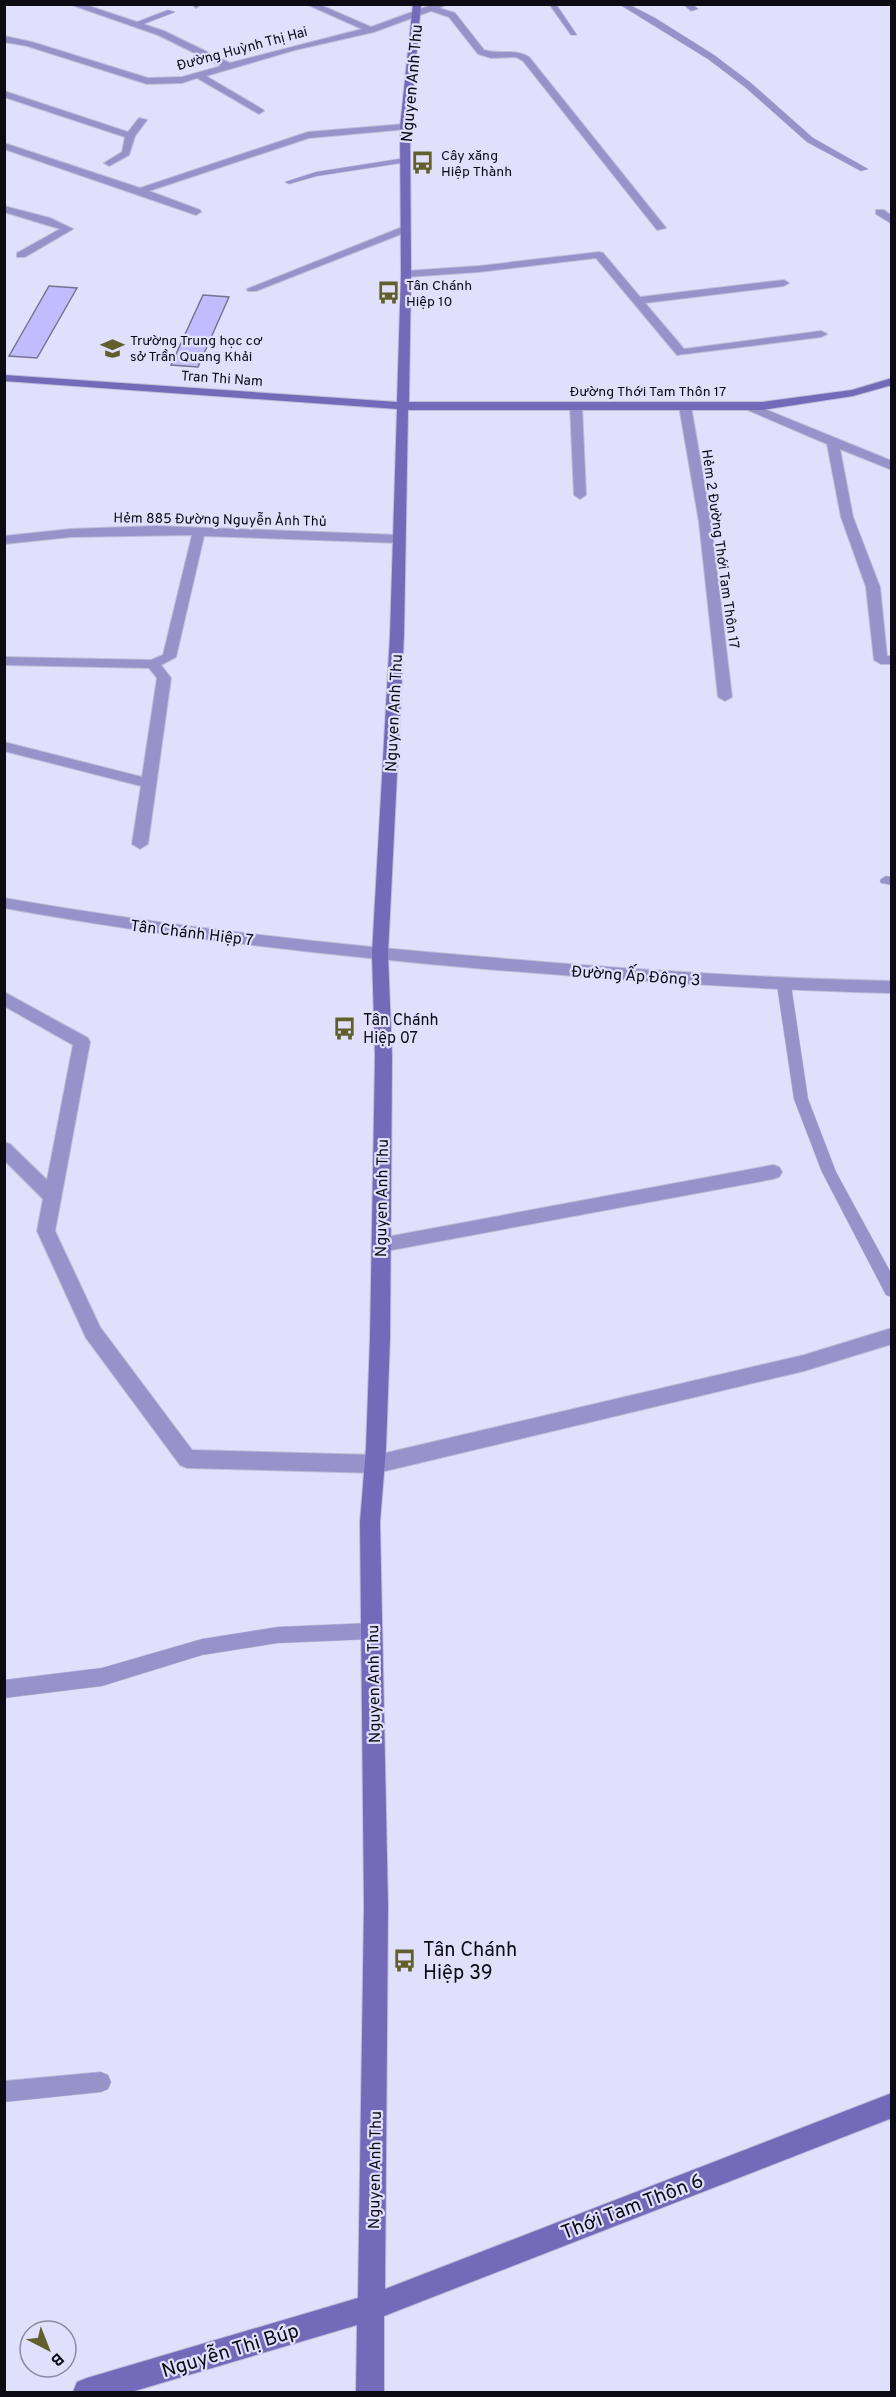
<svg xmlns="http://www.w3.org/2000/svg" width="896" height="2397" viewBox="0 0 896 2397" font-family="Overpass,sans-serif">
	<style>
		.building { fill: #c1bcfe; stroke: #77758f; stroke-width: 1.5 }
		.lines { fill: none; stroke-linecap: round; stroke-linejoin: round }
		.lane-casing { stroke: #bebdd7; stroke-width: 1 }
		.street-casing { stroke: #bebdd7; stroke-width: 2 }
		.secondary-casing { stroke: #bebdd7; stroke-width: 2 }
		.lane { fill: #9792c9; fill-rule: evenodd }
		.street { fill: #9792c9; fill-rule: evenodd }
		.secondary { fill: #746ab9; fill-rule: evenodd }
		.labels { text-anchor: middle; stroke-width: 4.5; stroke-linejoin: round; paint-order: stroke }
		.far-street-label { font-size: 14px; fill: #0c0b14; stroke: #e0dffc }
		.far-poi-label { font-size: 14px; fill: #0c0b14; stroke: #e0dffc; text-anchor: start }
		.street-label { font-size: 16px; fill: #0c0b14; stroke: #e0dffc }
		.poi-label { font-size: 16px; fill: #0c0b14; stroke: #e0dffc; text-anchor: start }
		.near-poi-label { font-size: 20px; fill: #0c0b14; stroke: #e0dffc; text-anchor: start }
		.near-street-label { font-size: 20px; fill: #0c0b14; stroke: #e0dffc }
	</style>
	<rect width="100%" height="100%" fill="#e0dffc"/>
	<path class="building" d="M49,286L77,288L37,358L9,356Z
		M203,295L229,297L198,367L171,365Z"/>
	<g class="lines">
		<defs>
			<path id="lane" d="M549,4H556L577,35H571Z
				M619,4H628L655,18L714,55L751,83L813,138L868,169L861,171L807,142L745,87L708,59Z
				M683,4H692L698,9L691,11Z
				M168,10L175,12L136,27L129,25Z
				M405,158H408V162L317,176L289,184L285,182L316,172Z
				M886,876L892,877V885L881,883L880,880Z
				M784,980L791,985L808,1099L836,1172L892,1275V1297L886,1295L822,1172L794,1099L777,985Z
				M372,1623L378,1625L381,1631L378,1637L372,1639L278,1643L202,1655L102,1686L4,1698V1680L102,1668L202,1639L278,1627Z
				M101,2072L108,2075L111,2082L108,2089L101,2092L4,2102V2081Z"/>
			<path id="street" d="M69,4H83L164,31L230,63L362,29L306,4H318L371,27L434,4H447L439,8L455,13L484,50C500,55 515,48 529,57L666,228L657,230L523,61L516,57L491,58L478,54L449,17L431,11L374,32L295,50L206,76L262,109L264,111L259,114L197,78L182,83L147,84L27,46L4,42V36L32,42L148,78L182,77L221,66L158,35Z
				M192,4H200V5L196,8Z
				M4,91L128,132L139,118L147,120L135,136L129,155L109,166L104,163L122,152L125,137L4,97Z
				M405,124L408,125V129L309,138L149,191L200,210L201,212L196,215L4,149V143L140,188L308,132Z
				M4,206L50,218L73,229L25,257H17V253L60,229L4,212Z
				M876,210H884L892,216V224L876,214Z
				M405,226L409,227V231L256,291H248L247,289Z
				M599,252L603,253L640,297L784,280L789,283L784,286L645,303L684,349L821,331L827,334L821,337L677,355L596,258L479,272L406,277L401,274L406,271L479,266Z
				M576,402L582,406L586,495L580,499L574,495L570,406Z
				M685,402L691,406L711,522L732,697L725,701L718,697L699,522L679,406Z
				M747,402L892,461V470L840,449L853,517L880,587L887,656H892V664H881L874,660L866,587L841,517L827,444L743,408L741,406Z
				M157,526L399,535L405,539L399,543L204,536L176,657L161,665L171,678L148,844L140,849L132,844L141,786L4,751V742L142,777L157,678L149,668L4,665V657L151,660L163,655L192,535L71,537L4,544V536L71,529Z
				M4,898C164,926 324,944 485,957C620,969 756,978 892,981V993C756,990 620,980 485,969C324,955 164,937 4,908Z
				M4,992L88,1038L90,1042L55,1231L100,1327L192,1450L377,1455L804,1355L892,1328V1344L804,1371L377,1473L187,1468L180,1465L86,1338L37,1231L43,1199L4,1160V1142L10,1144L47,1180L73,1045L4,1006Z
				M773,1165L779,1167L782,1172L779,1177L773,1179L381,1252L375,1250L372,1245L375,1240L381,1238Z"/>
			<path id="secondary" d="M413,4H421L410,127L411,274L409,402H762L852,390L892,378V385L853,396L762,410H408L404,635L388,954L392,1056L390,1338L386,1448L380,1522L388,1906L385,2289L892,2093V2118L384,2316V2392H356L357,2325L131,2392H73L77,2382L87,2378L358,2298L364,1906L360,1522L366,1448L370,1338L375,1056L372,954L390,635L397,409L4,381V375L397,402L401,274L400,127Z"/>
		</defs>
		<use href="#lane" class="lane-casing"/>
		<use href="#street" class="street-casing"/>
		<use href="#secondary" class="secondary-casing"/>
		<use href="#lane" class="lane"/>
		<use href="#street" class="street"/>
		<use href="#secondary" class="secondary"/>
	</g>
	<defs>
		<symbol id="bus-bare" viewBox="-9 -9 18 18"><path d="M-5-6H5V4H4V6H2V4H-2V6H-4V4H-5ZM-3.5-4V0h7V-4ZM-3.5 1.2v1.5H-2V1.2ZM2 1.2v1.5H3.5V1.2Z" fill="#61602d" stroke="#e0dffc" stroke-width="2.5" paint-order="stroke"/></symbol>
		<symbol id="school-bare" viewBox="-9 -9 18 18"><path d="M0-5L7-2L0 1L-7-2ZM-4 1L0 2.5L4 1V4Q0 6-4 4Z" fill="#61602d" stroke="#e0dffc" stroke-width="2.5" paint-order="stroke"/></symbol>
	</defs>
	<g fill-rule="evenodd">
		<use href="#bus-bare" x="406" y="146" width="33" height="33"/>
		<use href="#bus-bare" x="372" y="276" width="33" height="33"/>
		<use href="#school-bare" x="96" y="332" width="33" height="33"/>
		<use href="#bus-bare" x="328" y="1012" width="33" height="33"/>
		<use href="#bus-bare" x="388" y="1944" width="33" height="33"/>
	</g>
	<g class="labels">
		<g class="far-street-label">
			<text transform="translate(242 48) rotate(-15)" y="5">Đường Huỳnh Thị Hai</text>
			<text transform="translate(222 378) rotate(4)" y="5">Tran Thi Nam</text>
			<text x="648" y="396">Đường Thới Tam Thôn 17</text>
			<text transform="translate(220 519) rotate(1)" y="5">Hẻm 885 Đường Nguyễn Ảnh Thủ</text>
			<text transform="translate(721 549) rotate(82)" y="5">Hẻm 2 Đường Thới Tam Thôn 17</text>
		</g>
		<g class="far-poi-label">
			<text x="441" y="160">Cây xăng<tspan x="441" dy="16">Hiệp Thành</tspan></text>
			<text x="406" y="290">Tân Chánh<tspan x="406" dy="16">Hiệp 10</tspan></text>
			<text x="130" y="345">Trường Trung học cơ<tspan x="130" dy="16">sở Trần Quang Khải</tspan></text>
		</g>
		<g class="street-label">
			<text transform="translate(411 83) rotate(-85)" y="6">Nguyen Anh Thu</text>
			<text transform="translate(393 713) rotate(-87)" y="6">Nguyen Anh Thu</text>
			<text transform="translate(192 932) rotate(7)" y="6">Tân Chánh Hiệp 7</text>
			<text transform="translate(636 975) rotate(4)" y="6">Đường Ấp Đông 3</text>
			<text transform="translate(381 1198) rotate(-89)" y="6">Nguyen Anh Thu</text>
			<text transform="translate(373 1684) rotate(-91)" y="6">Nguyen Anh Thu</text>
			<text transform="translate(374 2170) rotate(-89)" y="6">Nguyen Anh Thu</text>
		</g>
		<g class="poi-label">
			<text x="363" y="1025">Tân Chánh<tspan x="363" dy="18">Hiệp 07</tspan></text>
		</g>
		<g class="near-poi-label">
			<text x="423" y="1956">Tân Chánh<tspan x="423" dy="23">Hiệp 39</tspan></text>
		</g>
		<g class="near-street-label">
			<text transform="translate(632 2206) rotate(-21)" y="7">Thới Tam Thôn 6</text>
			<text transform="translate(230 2350) rotate(-17)" y="7">Nguyễn Thị Búp</text>
		</g>
	</g>
	<rect width="896" height="2397" fill="none" stroke="#0c0b14" stroke-width="12"/>
	<g transform="translate(48 2349) rotate(138)"><circle r="28" fill="#e0dffc" stroke="#8b8a9f" stroke-width="1.5"/>
	<path d="M0-4.5L10 22L0 15L-10 22Z" fill="#61602d"/>
	<text y="-9" font-size="16" font-weight="bold" text-anchor="middle" fill="#0c0b14">B</text>
	</g>
</svg>
